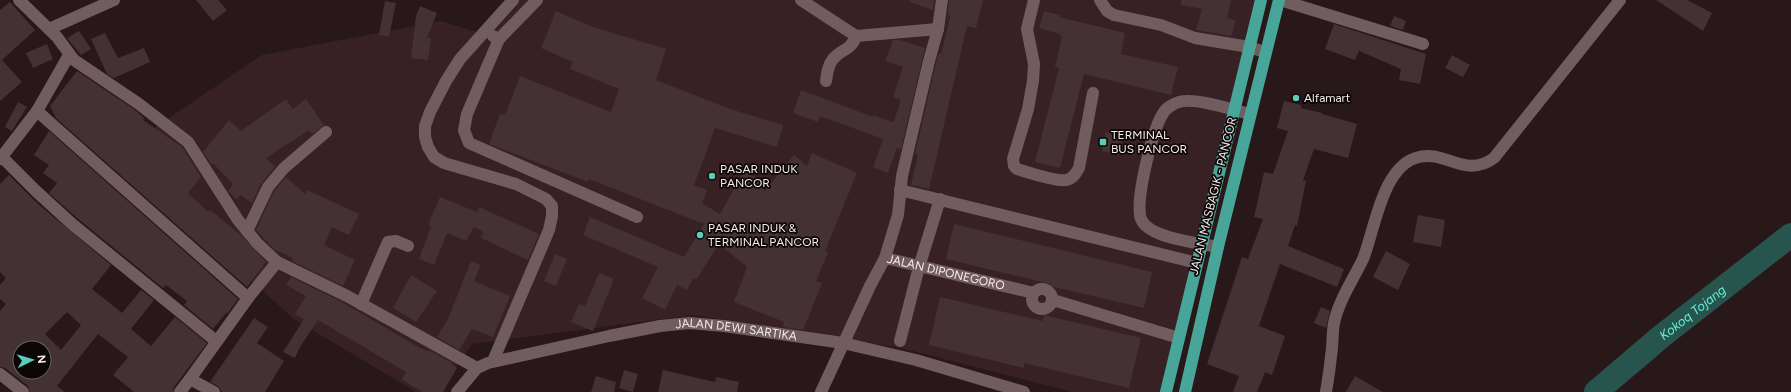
<svg xmlns="http://www.w3.org/2000/svg" width="1791" height="392" viewBox="0 0 1791 392" font-family="Figtree,sans-serif">
	<style>
		.built { fill: #382125 }
		.lines { fill: none; stroke-linecap: round; stroke-linejoin: round }
		.river { stroke: #27544d; stroke-width: 24 }
		.building { fill: #433133; fill-rule: evenodd }
		.minor { stroke: #715d5f; stroke-width: 12 }
		.major { stroke: #48a599; stroke-width: 12 }
		.poi-dot { fill: #5bcebb; stroke: #0c0606; stroke-width: 1.5 }
		.labels { text-anchor: middle; stroke-width: 3.5; stroke-linejoin: round; paint-order: stroke }
		.poi-label { font-size: 12px; fill: #f7ebec; stroke: #0c0606; text-anchor: start }
		.street-label { font-size: 12px; fill: #f7ebec; stroke: #0c0606 }
		.water-label { font-size: 13px; font-style: italic; fill: #63f3dc; stroke: #0c0606 }
	</style>
	<rect width="100%" height="100%" fill="#28181a"/>
	<path class="built" d="M509,0H1256L1160,392H1072L901,348L694,315L472,344L439,392H416L294,319L113,156L262,55L441,21L477,32Z"/>
	<g class="lines">
		<path class="river" id="s1" d="M1596,392L1663,335L1791,235"/>
	</g>
	<path class="building" d="M196,0H218L227,10L213,21Z
		M910,0H934L933,10L910,2Z
		M949,0H983L976,28L967,26L929,189L911,185L918,155L915,154L936,63L939,53L941,54L949,22L950,16L948,15Z
		M1181,0H1231L1227,18L1236,21L1231,36L1196,30L1202,9L1181,5Z
		M1656,0H1687L1712,13L1703,31Z
		M385,1L396,3L389,37L379,35Z
		M10,2L35,30L2,60L22,82L0,101V10Z
		M420,6L437,13L427,38H431L428,60L411,58L416,16Z
		M556,11L590,26L666,49L656,80L730,109L783,125L777,147L715,128L694,185L707,190L702,203L720,214L744,171L766,183L763,193L794,155L807,166L812,153L857,173L825,251L828,252L816,281L822,283L803,330L783,327L784,322L734,302L747,267L719,244L696,280L693,278L687,290L677,285L665,310L642,298L658,267L583,235L590,217L684,257L704,224L589,179L588,182L489,144L500,114L505,115L520,76L611,112L619,89L570,69L573,62L541,48Z
		M1044,11L1060,15L1059,17L1125,33L1121,54L1178,67L1171,95L1084,74L1060,168L1035,162L1059,68L1055,67L1062,36H1060V34L1039,28Z
		M1394,16L1406,21L1403,30L1390,26Z
		M1334,24L1426,54L1420,84L1399,80L1401,69L1359,51L1355,60L1325,49Z
		M79,31L91,49L81,55L67,38Z
		M105,33L118,58L144,48L150,62L114,78L107,74L91,39Z
		M893,40H900L925,48L901,149L897,148L888,173L873,167L883,139L820,116L818,122L793,113L801,90L873,117V115L892,122L894,121L901,100L893,97L903,67L885,61Z
		M47,44L53,59L33,68L26,53Z
		M1452,55L1470,65L1463,77L1445,68Z
		M77,71L135,110L144,118L143,120L182,147L201,177L188,193L208,212L210,210L242,236L266,262L247,287L56,118L50,106Z
		M286,99L293,109L306,99L324,125L312,134L309,130L266,158L275,167L261,184L252,203L240,195L237,200L228,191L233,184L213,163L212,165L203,152L229,120L241,131Z
		M1284,101L1301,105V108L1322,113V114L1357,124L1348,158L1314,149L1303,180L1306,181L1297,226L1295,225L1288,246L1344,269L1337,287L1280,264L1259,326L1285,336L1272,375L1265,372L1257,392H1233L1239,376L1207,364L1242,257L1248,259L1263,219L1254,217L1264,172L1273,174L1288,131L1277,128Z
		M18,102L27,107L12,131L5,127Z
		M49,131L238,299L227,314L226,313L213,329L184,305L187,301L166,285L163,288L77,218L49,193L57,183L43,173L49,165L34,155Z
		M1106,132L1123,136L1119,155L1102,151Z
		M9,175L38,204L111,265L92,289L122,313L141,290L154,300L131,329L151,346L175,317L207,343L174,387L173,392H134L113,375L128,357L98,334L57,386L65,392H30L28,386L5,368L0,367V311L6,304L0,299V285L6,278L0,272V184ZM67,312L81,325L61,350L45,334ZM20,348H44V372H20Z
		M286,177L305,194L307,190L359,214L349,235L332,227L324,245L355,260L343,286L292,261L293,258L274,249L256,230L274,191Z
		M440,197L477,212L479,207L539,234L528,260L481,238L483,232L474,227L466,241L447,233L434,265L419,259L431,226L428,225Z
		M1418,215L1445,220L1441,247L1413,242Z
		M954,224L1152,272L1144,308L1050,286V284L946,259Z
		M1386,251L1410,264L1398,290L1373,277Z
		M555,254L567,259L556,286L544,281Z
		M471,261L481,265L474,281L510,296L493,337L472,329L459,350L437,337L448,319Z
		M599,273L614,279L593,331L571,322L579,304L585,306Z
		M411,275L437,291L416,322L393,308Z
		M291,277L340,301L420,348L428,351L429,350L452,363L451,364L457,368L443,392H423L402,380L406,372L318,320L300,347L295,358L283,352L304,319L295,314L306,296L286,285Z
		M940,297L1043,321L1044,315L1141,338L1129,388L1024,363V368L929,345Z
		M1321,307L1330,311L1326,328L1314,323Z
		M254,318L268,327L257,343L284,361L265,392H222L218,386L210,382Z
		M624,370L638,374L633,392L619,388Z
		M663,370L715,382L716,377L739,382L737,392H658Z
		M596,376L616,382L614,392H591Z
		M1355,376L1383,392H1346Z"/>
	<g class="lines">
		<g class="minor">
			<path d="M19,0L57,37L74,60L139,104L188,142L238,220L257,243L277,262"/>
			<path d="M801,0L856,36C851,51 841,49 833,59C828,65 827,73 826,81"/>
			<path d="M1034,0L1027,29L1034,64L1033,81L1028,109L1013,159L1014,166L1017,169C1027,172 1057,182 1066,180C1073,179 1076,173 1079,168L1093,93"/>
			<path d="M1100,0L1107,11L1114,15L1161,25L1195,38L1249,47L1265,52"/>
			<path d="M1280,0L1423,44"/>
			<path d="M49,29L114,0"/>
			<path d="M493,36L499,39L537,0"/>
			<path d="M856,36L938,29"/>
			<path d="M499,39L467,114L464,130L469,143L637,217"/>
			<path d="M37,111L248,298"/>
			<path d="M2,157L36,191L72,224L216,341"/>
			<path d="M0,159L37,111L69,55"/>
			<path d="M900,190L1197,263"/>
			<path d="M247,231L268,187L284,168L326,132"/>
			<path d="M1218,247C1198,243 1159,239 1145,225C1143,223 1140,218 1140,215C1137,195 1152,129 1164,112C1166,108 1175,103 1179,102C1195,97 1233,110 1250,114"/>
			<path d="M885,258L898,215L902,176L929,61L938,29L942,0"/>
			<circle cx="1042" cy="299" r="10"/>
			<path d="M1053,300L1179,338"/>
			<path d="M361,304L388,242L396,241L408,246"/>
			<path d="M900,341L919,267L940,199"/>
			<path d="M493,361L549,230L552,216V206L546,199L516,184L444,163L434,157L428,147L425,137V126L430,112L446,81L460,59L513,0"/>
			<path d="M0,374L23,392"/>
			<path d="M190,379L248,298L277,262L347,296L477,368"/>
			<path d="M180,392L190,379L214,392"/>
			<path id="s2" d="M457,392L477,368L488,363L609,336L660,326L689,323L724,326L843,343L916,360L1024,392"/>
			<path id="s3" d="M821,392L870,286L885,258L1034,293"/>
			<path d="M1326,392C1328,380 1330,368 1331,356C1333,345 1332,334 1334,323C1339,300 1353,280 1363,259C1375,230 1382,165 1419,157C1446,150 1465,179 1494,158L1620,0"/>
		</g>
		<path class="major" d="M1166,392L1261,0
			M1185,392L1218,247L1279,0"/>
	</g>
	<g class="poi-dot">
		<circle cx="1296" cy="98" r="4"/>
		<rect x="1099" y="138" width="8" height="8" rx="2"/>
		<circle cx="712" cy="176" r="4"/>
		<circle cx="700" cy="235" r="4"/>
	</g>
	<g class="labels">
		<g class="poi-label">
			<text x="1304" y="102">Alfamart</text>
			<text x="1111" y="139">TERMINAL<tspan x="1111" dy="14">BUS PANCOR</tspan></text>
			<text x="720" y="173">PASAR INDUK<tspan x="720" dy="14">PANCOR</tspan></text>
			<text x="708" y="232">PASAR INDUK &amp;<tspan x="708" dy="14">TERMINAL PANCOR</tspan></text>
		</g>
		<g class="street-label">
			<text transform="translate(1213 196) rotate(-76)" y="4">JALAN MASBAGIK - PANCOR</text>
			<text dy="4" stroke="none"><textPath href="#s3" startOffset="211">JALAN DIPONEGORO</textPath></text>
			<text dy="4" stroke="none"><textPath href="#s2" startOffset="296">JALAN DEWI SARTIKA</textPath></text>
		</g>
		<g class="water-label">
			<text dy="5" stroke="none"><textPath href="#s1" startOffset="125">Kokoq Tojang</textPath></text>
		</g>
	</g>
	<g transform="translate(32 360) rotate(85)"><circle r="19" fill="#0c0606" stroke="#6a6262"/>
	<path d="M0-3L7 15L0 10L-7 15Z" fill="#5bcebb"/>
	<text y="-6" font-size="11" font-weight="bold" text-anchor="middle" fill="#f7ebec">N</text>
	</g>
</svg>
